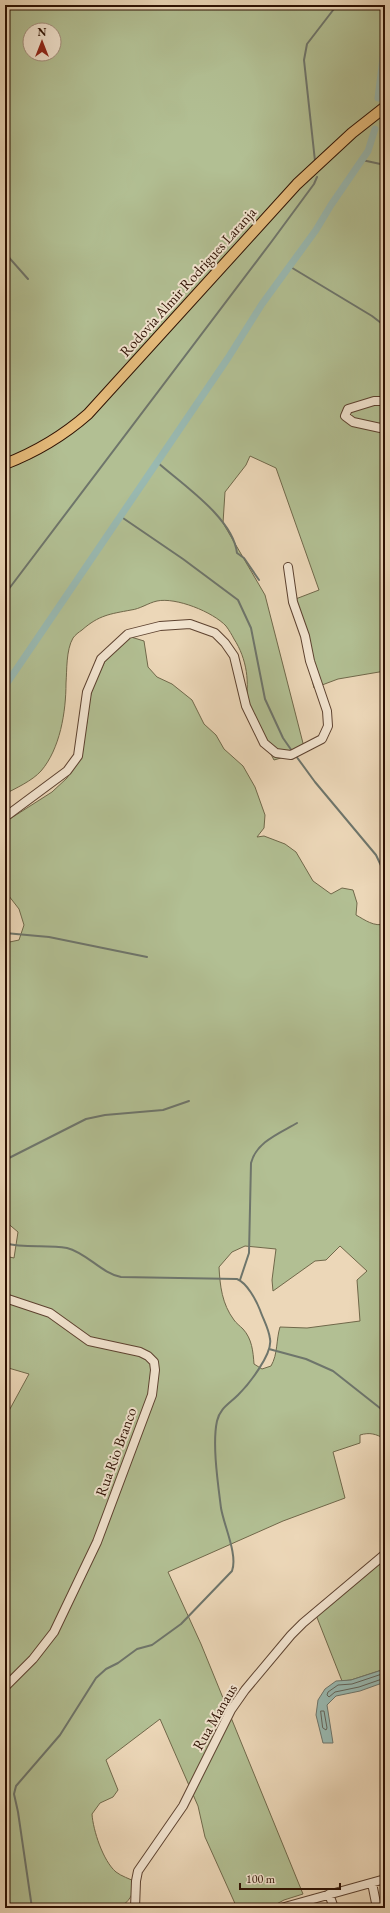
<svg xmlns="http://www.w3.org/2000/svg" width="390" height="1913" viewBox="0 0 390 1913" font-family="'EB Garamond',serif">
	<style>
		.green { fill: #b2bf93; stroke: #70684a; fill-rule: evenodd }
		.water { fill: #99b9b1; stroke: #6e756b }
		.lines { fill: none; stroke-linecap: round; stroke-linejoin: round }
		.shore { stroke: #63645a; stroke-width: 1 }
		.stream { stroke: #6e756b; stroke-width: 2 }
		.canal { stroke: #99b9b1; stroke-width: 7 }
		.minor-casing { stroke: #5d4230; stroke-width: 10 }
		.major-casing { stroke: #2d1002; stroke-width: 12 }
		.minor { stroke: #f3e5d1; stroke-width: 8 }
		.major { stroke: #e6bc7c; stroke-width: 10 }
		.labels { text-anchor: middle; stroke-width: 4; stroke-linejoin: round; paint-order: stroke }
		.street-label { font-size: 15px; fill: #2d1002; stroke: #f3e5d1 }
	</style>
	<rect width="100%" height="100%" fill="#ecd7b8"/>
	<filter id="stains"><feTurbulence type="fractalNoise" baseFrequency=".005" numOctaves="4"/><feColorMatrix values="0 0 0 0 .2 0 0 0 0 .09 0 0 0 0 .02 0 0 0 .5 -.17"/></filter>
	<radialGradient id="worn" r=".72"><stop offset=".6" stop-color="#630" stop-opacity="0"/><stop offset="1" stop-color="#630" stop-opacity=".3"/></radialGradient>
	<path class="green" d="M5,5H385V671L338,679L314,688L293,600L319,590L276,468L250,456L246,465L225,492L223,523L265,595L305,751L274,760L245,706C250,683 247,659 234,639C232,635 229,630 226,626C213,612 176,597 157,601C148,603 140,609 131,610C110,614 99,615 82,630C79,632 75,635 73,638C66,650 67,670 66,683C66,712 60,749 41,771C32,781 16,788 5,794ZM30,30H54V54H30Z
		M131,637L144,641L148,667L157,677L172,684L192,700L204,724L216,735L224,749L243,766L255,787L265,815L264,828L257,837L264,836L285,844L296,852L313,881L331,894L342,888L353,890L357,903L356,915C365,920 374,927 385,924V1439C376,1434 370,1432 360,1435V1443L333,1452L345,1498L283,1521L168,1572L201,1644L303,1894L284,1900L269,1908H237L205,1837L198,1806L160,1719L106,1760L118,1790L113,1797L100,1803L92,1814C93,1830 103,1861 116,1872C121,1876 130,1879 136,1882C133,1894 130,1902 118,1908H5V1418L29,1374L5,1367V1256L14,1258L18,1232L5,1221V943L19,940L24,925L19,909L5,891V822L52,792L67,778L79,757L87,722L88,708L92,689L105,661ZM245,1246L276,1249L272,1280L273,1291L315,1261L326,1260L340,1246L367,1271L357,1280L360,1321L307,1328L280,1327C276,1340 278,1354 271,1366L262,1369L254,1364C253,1351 252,1339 243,1329C240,1326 236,1323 234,1320C222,1304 220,1286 219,1267L232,1252Z
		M385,1558V1669L351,1680L342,1681L316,1615C339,1596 364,1579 385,1558Z"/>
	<path class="water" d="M385,1669V1682L360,1691L336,1696L327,1705L333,1743H323L316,1715L318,1700L325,1689L336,1681L351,1680Z"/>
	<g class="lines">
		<path class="shore" d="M385,1673L352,1684L338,1685L328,1692L327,1695L329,1697L335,1692L359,1687L385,1678
			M321,1711H324L327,1728L326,1730L323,1728Z"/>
		<path class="stream" d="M362,160L385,165
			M315,161L304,60L307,44L337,5
			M5,253L28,279
			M289,266L372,316L385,326
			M157,462C183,485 233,518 237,553L244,558L259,580
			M120,516L183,559L238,600L251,628L265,699L283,738L292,751
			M5,594L272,241L314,184L317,177
			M296,756L315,782L376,855L385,874
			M5,933L49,937L147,957
			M5,1160L86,1119L105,1115L163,1110L189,1101
			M5,1243C25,1249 46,1244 67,1248C87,1253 101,1273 121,1277L237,1279C247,1283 256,1300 260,1310C263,1319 269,1329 270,1339C273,1354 248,1385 238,1395C229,1404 220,1408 217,1421C212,1444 218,1484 221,1508C224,1526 238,1555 232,1571L181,1624L152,1645L137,1649L118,1663L106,1669L96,1678L60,1735L16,1786L14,1794L18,1812L32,1908
			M240,1280L249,1253L251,1163C256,1142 280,1133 297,1123
			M269,1349L306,1359L333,1371L385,1412"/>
		<path class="canal" d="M378,98L385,42
			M5,686L228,358L262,304L316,230L331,205L368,151L375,129"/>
		<defs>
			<path id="minor" d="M385,401H374L348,409L345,416L353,422L385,429
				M5,817L67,771L78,756L87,692L101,659L128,634L160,626L190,624L215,633L225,643L234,656L246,706L264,743L276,753L291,755L322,739L328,726L327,711L310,661L305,636L293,602L288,567
				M5,1298L50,1313L89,1341L140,1352L148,1356L154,1362L155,1370L152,1395L97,1542L54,1632L33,1659L5,1687
				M372,1883L377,1908
				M329,1894L334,1908
				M135,1908L136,1881L138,1871L183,1806L231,1710L245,1690L291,1635L303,1623L385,1554
				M281,1908L385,1879"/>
			<path id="major" d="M5,464C36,452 63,436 88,414L297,184L352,133L385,107"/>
		</defs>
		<use href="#minor" class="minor-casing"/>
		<use href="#major" class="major-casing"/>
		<use href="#minor" class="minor"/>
		<use href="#major" class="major"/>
	</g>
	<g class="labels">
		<g class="street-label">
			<text transform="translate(188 282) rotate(-48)" y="5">Rodovia Almir Rodrigues Laranja</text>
			<text transform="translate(116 1452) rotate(-70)" y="5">Rua Rio Branco</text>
			<text transform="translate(215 1717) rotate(-60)" y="5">Rua Manaus</text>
		</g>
	</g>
	<rect width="390" height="1913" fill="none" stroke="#ecd7b8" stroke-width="20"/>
	<rect x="6" y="6" width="378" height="1901" fill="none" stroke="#2d1002" stroke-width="2"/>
	<rect x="10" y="10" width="370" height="1893" fill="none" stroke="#2d1002"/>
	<g transform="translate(42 42)"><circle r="19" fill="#f3e5d1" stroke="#a4907e"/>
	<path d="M0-3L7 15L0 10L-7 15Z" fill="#8f2418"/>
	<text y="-6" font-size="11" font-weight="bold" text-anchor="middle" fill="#2d1002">N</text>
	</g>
	<path d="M240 1883v6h100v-6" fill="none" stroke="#2d1002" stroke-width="2"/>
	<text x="246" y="1883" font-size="12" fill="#2d1002" stroke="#f3e5d1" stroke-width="3" paint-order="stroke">100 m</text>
	<rect width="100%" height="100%" filter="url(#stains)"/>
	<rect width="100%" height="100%" fill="url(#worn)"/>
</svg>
